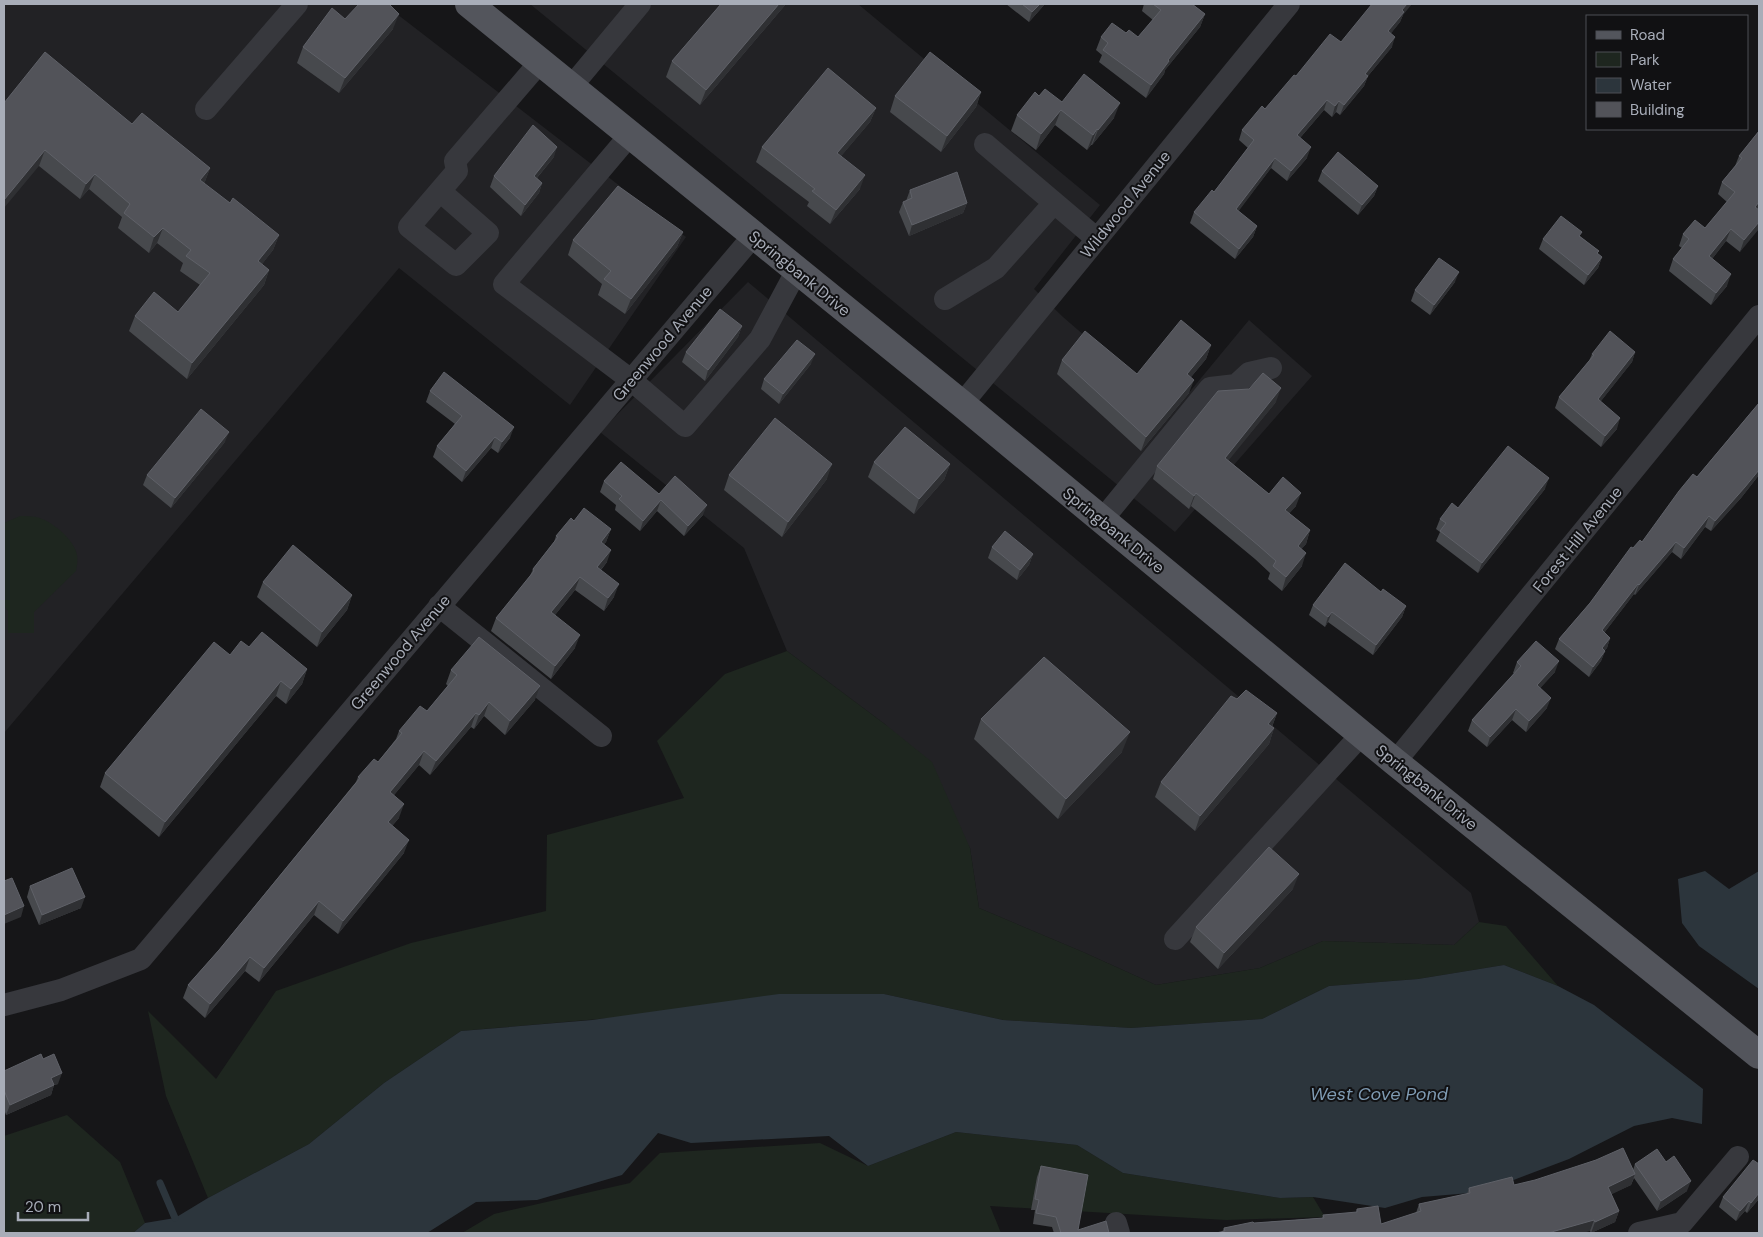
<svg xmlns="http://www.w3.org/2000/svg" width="1763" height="1237" viewBox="0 0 1763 1237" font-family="'DM Sans',sans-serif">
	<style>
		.built { fill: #222225 }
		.green { fill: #1e261f }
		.water { fill: #2c353c }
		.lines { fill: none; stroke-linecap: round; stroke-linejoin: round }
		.stream { stroke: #2c353c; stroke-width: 7 }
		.minor { stroke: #37383d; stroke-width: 22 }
		.major { stroke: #53555c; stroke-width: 28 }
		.wall { fill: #47494d }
		.shaded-wall { fill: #2f3033 }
		.building { fill: #525359; stroke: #5f6168 }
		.labels { text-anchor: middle; stroke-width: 4; stroke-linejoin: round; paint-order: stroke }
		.street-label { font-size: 16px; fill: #a8adb8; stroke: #111113 }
		.water-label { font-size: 18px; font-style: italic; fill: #7f9bb3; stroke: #111113 }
	</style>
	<rect width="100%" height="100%" fill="#161618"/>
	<path class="built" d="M4,4H384L686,237L570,405L399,268L4,733Z
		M530,4H858L1100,205L1034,289L1063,317L1173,412L1249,320L1312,376L1175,532Z
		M748,282L1471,893L1479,922L1454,945L1323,941L1260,968L1156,985L1083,952L979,908L970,848L886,725L787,651L744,548L600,432Z"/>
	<path class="green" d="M20,516C25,516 31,516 36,517C51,520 75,540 77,555C78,560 77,566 76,571L34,612V633H8V611L4,606V523Z
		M787,651L886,725L932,762L970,848L979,908L1083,952L1156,985L1260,968L1323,941L1454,945L1479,922L1506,926L1558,986L1504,965L1418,979L1329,986L1262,1019L1131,1028L1003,1020L884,994L461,1031L384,1083L309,1144L208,1198L166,1096L148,1011L216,1079L276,991L411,943L546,911L547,835L684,798L657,741L725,674Z
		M67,1115L120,1162L145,1223L133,1233H4V1136Z
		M956,1132L1077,1145L1123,1173L1280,1198L1313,1197L1325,1217L1226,1220L990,1206L1001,1233H462L494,1214L630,1183L660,1153L820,1143L868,1166Z"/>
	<path class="water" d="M1705,871L1729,889L1759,871V989L1699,946L1682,923L1678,879Z
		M1504,965L1558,986L1594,1005L1703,1089L1702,1124L1672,1118L1634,1126L1569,1159L1482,1192L1422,1197L1385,1208L1313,1197L1280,1198L1123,1173L1077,1145L956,1132L868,1166L829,1136L691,1143L658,1133L622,1175L537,1200L476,1202L427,1233H133L145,1223L175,1218L208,1198L309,1144L384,1083L461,1031L592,1020L779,994H884L1003,1020L1131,1028L1262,1019L1329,986L1418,979Z"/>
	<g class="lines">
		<path class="stream" d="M160,1183L175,1218"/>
		<path class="minor" d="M571,87L640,4
			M206,109L297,4
			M630,135L504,284L631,380L685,426L760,339L797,270
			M985,144L1097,239
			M440,191L488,233L456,265L409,227L457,171L455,161L540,62
			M945,299L996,268L1054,203
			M962,404L1289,4
			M1102,520L1210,388L1236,385L1249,373L1271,368
			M439,606L601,736
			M1395,762L1759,316
			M1175,939L1362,734
			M4,1005L61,990L141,959L754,235
			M1116,1223L1119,1233
			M1639,1233L1682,1223L1738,1157"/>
		<path class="major" d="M469,4L962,404L1395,762L1759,1055"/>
	</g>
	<path class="wall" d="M721,4H786L700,105L666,77L672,61Z
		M1006,4H1045L1029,22Z
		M1144,4H1192L1205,14L1200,27L1165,70L1164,74L1146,98L1099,62L1102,55L1096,50L1101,37L1126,33L1138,37L1153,20L1142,11Z
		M1403,15L1400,22L1391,33L1392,47L1368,76L1364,86L1340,115L1336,112L1332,117L1324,110L1300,138L1307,158L1287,181L1271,168L1238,211L1257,226L1253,237L1235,259L1190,223L1194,212L1214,192L1248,148L1239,140L1242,130L1265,109L1296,76L1341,42Z
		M345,19L393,29L339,93L297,63L303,47Z
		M981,92L976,107L941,152L890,112L895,96Z
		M1039,96L1062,102L1114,118L1092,145H1091L1087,150L1055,125L1036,150L1011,131L1017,115Z
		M4,103L132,124L210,168L204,184L230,203L279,235L273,250L262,264L269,270L264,285L187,379L129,331L135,316L178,312L200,285L180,271L183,263L157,243L149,253L118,228L122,217L89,189L80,199L39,166Z
		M876,108L870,122L841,156L860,189L830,224L807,206L809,202L756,162L762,147Z
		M1759,131V209L1740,252L1726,241L1712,259L1727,286L1711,305L1669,271L1673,259L1682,248L1679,246L1683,234L1705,228L1727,202L1718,194L1722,182L1735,166L1739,156Z
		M554,157L537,178L542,183L539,193L521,216L490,187L494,176Z
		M1322,171L1378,186L1374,196L1358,215L1318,181Z
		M910,190L967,203L963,213L909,236L899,212L903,202L906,201Z
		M683,232L677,247L625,314L598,295L602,284L568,255L573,240Z
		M1580,236L1599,251L1597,254L1602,257L1598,268L1584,285L1539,249L1543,239Z
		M1455,282L1430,315L1411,301L1415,290Z
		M742,326L738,337L705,381L682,362L686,352Z
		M1211,345L1206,359L1191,377L1189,393L1141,451L1057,374L1062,360L1137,374Z
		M1635,352L1632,362L1600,402L1617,429L1601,447L1555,408L1559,397L1589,361L1592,354Z
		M811,364L779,404L761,389L764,379Z
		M430,391L510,438L498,453L491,448L462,482L433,457L437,446L455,424L426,402Z
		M1276,402L1228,460L1269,494L1296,506L1289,513L1310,530L1306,544L1301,549L1302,566L1282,591L1268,579L1270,573L1255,559L1191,506L1189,509L1153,479L1157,466Z
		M1759,403V475L1741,498L1711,531L1705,527L1681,559L1672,552L1635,595L1634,594L1604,633L1610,638L1607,648L1604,651H1605L1601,661L1589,677L1555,649L1559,639L1590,603L1633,548L1642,542Z
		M225,442L171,508L143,485L147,475Z
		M874,462L950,464L944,480L914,514L868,477Z
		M729,475L827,479L782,537L724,490Z
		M604,481L659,494L703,515L684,536L657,511L640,531L615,510L616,505L600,492Z
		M1545,489L1478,573L1436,541L1440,532L1436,529L1440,519L1458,508Z
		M574,521L611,529L606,542L604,544L607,562L601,570L614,597L604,611L575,590L555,615L575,648L551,679L491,631L496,618L530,576L533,569L554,542L556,536Z
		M992,547L1033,554L1029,565L1017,580L988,558Z
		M263,582L352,595L347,610L317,647L257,597Z
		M1381,592L1406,606L1402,617L1373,655L1328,622L1325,627L1309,615L1313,605Z
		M249,647L307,669L302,684L286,704L276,696L159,837L100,787L105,773L230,655Z
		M1517,662L1555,672L1540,688L1547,708L1526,732L1512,720L1487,747L1468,731L1472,720L1514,673H1513Z
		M451,670L535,700L505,735L484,716L474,729L471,727L430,775L419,765L394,795L399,818L392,826L404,853L338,934L314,915L259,982L245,971L205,1018L183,998L188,985L219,950L356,782L358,777L378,762L396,739L399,731L427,711L448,686L446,684Z
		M1237,699L1277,713L1272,727L1274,728L1269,744L1195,831L1155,797L1161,782Z
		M981,719L1122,752L1058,819L974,739Z
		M30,886L81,908L39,925L27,897Z
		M1293,889L1218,969L1190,942L1196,927Z
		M43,1059L58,1084L54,1085L51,1095L6,1115L4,1109V1071Z
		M1635,1164L1687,1191L1657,1211L1634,1178L1631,1185L1611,1194L1619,1211L1615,1222L1591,1233L1590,1231L1222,1232L1224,1228L1254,1223L1322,1218L1323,1215L1356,1213L1357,1209L1381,1224L1416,1213L1419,1204L1467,1194L1469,1188L1514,1185L1633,1170Z
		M1041,1166L1078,1230L1109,1233H1054L1052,1227L1033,1224L1035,1210H1031L1037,1177Z
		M1723,1197L1759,1199L1747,1213L1745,1211L1736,1221L1719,1207Z"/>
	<path class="shaded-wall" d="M779,4H786L700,105L706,90Z
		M1040,4H1045L1029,22L1032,12Z
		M1407,4H1412L1403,15L1400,22L1385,41L1388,31Z
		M399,14L393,29L339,93L345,78Z
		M1205,14L1200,27L1165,70L1164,74L1146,98L1151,85L1168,60Z
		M1395,37L1392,47L1368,76L1364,86L1340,115L1344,105L1365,74Z
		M981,92L976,107L941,152L947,136Z
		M1327,100L1324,110L1293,146L1297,135Z
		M1339,101L1336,112L1332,117L1335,106Z
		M1120,103L1114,118L1092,145L1098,130Z
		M876,108L870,122L832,167L837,153Z
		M1061,110L1055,125L1036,150L1041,134Z
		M1097,129L1091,145L1087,150L1093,135Z
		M557,147L554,157L530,186L534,176Z
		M1311,147L1307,158L1287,181L1291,171Z
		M45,150L39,166L4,208V200Z
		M1275,158L1271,168L1232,220L1236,209Z
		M210,168L204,184L200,180Z
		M95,174L89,189L80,199L86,184Z
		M865,175L860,189L830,224L836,210Z
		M542,183L539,193L521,216L525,205Z
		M1378,186L1374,196L1358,215L1362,205Z
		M1759,202V209L1751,219L1755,207Z
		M967,203L963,213L909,236L912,225Z
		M1759,222V229L1740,252L1744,240Z
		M1257,226L1253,237L1235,259L1239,249Z
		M163,228L157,243L149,253L154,237Z
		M1731,229L1726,241L1705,268L1709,256Z
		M683,232L677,247L625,314L631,299Z
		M279,235L273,250L253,276L258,261Z
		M1602,257L1598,268L1584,285L1588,275Z
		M269,270L264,285L187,379L192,363Z
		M1459,272L1455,282L1430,315L1434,305Z
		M1731,274L1727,286L1711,305L1716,293Z
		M742,326L738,337L705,381L708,370Z
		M1211,345L1206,359L1182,388L1187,374Z
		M1635,352L1632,362L1594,410L1598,399Z
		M815,354L811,364L779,404L783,394Z
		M1194,380L1189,393L1141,451L1146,437Z
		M1281,388L1276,402L1220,471L1225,458Z
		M1620,418L1617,429L1601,447L1605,436Z
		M514,427L510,438L498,453L502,442Z
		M229,432L225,442L171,508L175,498Z
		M495,437L491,448L462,482L466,471Z
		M832,464L827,479L782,537L788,522Z
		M950,464L944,480L914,514L919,499Z
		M1759,470V475L1741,498L1711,531L1715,521Z
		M1549,478L1545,489L1478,573L1482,563Z
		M1196,493L1191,506L1189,509L1194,496Z
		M1301,493L1296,506L1281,523L1285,510Z
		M661,500L657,511L640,531L643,521Z
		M707,505L703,515L684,536L688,526Z
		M1709,516L1705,527L1681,559L1684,548Z
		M611,529L606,542L596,554L601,542Z
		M1310,530L1306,544L1293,559L1298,546Z
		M1676,542L1672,552L1635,595L1639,585Z
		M611,550L607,562L592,580L597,567Z
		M1306,553L1302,566L1282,591L1286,577Z
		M1033,554L1029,565L1017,580L1020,570Z
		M580,577L575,590L547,625L551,612Z
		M619,584L614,597L604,611L608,598Z
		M1638,584L1634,594L1598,641L1602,630Z
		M352,595L347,610L317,647L322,632Z
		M1406,606L1402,617L1373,655L1376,645Z
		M1332,612L1328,622L1325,627L1328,617Z
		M580,635L575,648L551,679L555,666Z
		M1610,638L1607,648L1598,659L1602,648Z
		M1605,651L1601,661L1589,677L1593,667Z
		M1559,661L1555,672L1533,696L1537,685Z
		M307,669L302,684L286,704L291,689Z
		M281,681L276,696L159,837L165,822Z
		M540,686L535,700L505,735L510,721Z
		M1551,698L1547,708L1526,732L1529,721Z
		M489,702L484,716L474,729L479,715Z
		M1516,709L1512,720L1487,747L1490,737Z
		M476,713L471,727L430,775L436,761Z
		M1277,713L1271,729L1268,724Z
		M1274,728L1269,744L1195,831L1200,816Z
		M1130,732L1122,752L1058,819L1066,799Z
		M424,751L419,765L385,806L390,792Z
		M404,804L399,818L383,836L388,822Z
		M409,840L404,853L338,934L343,921Z
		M1299,874L1293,889L1218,969L1224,953Z
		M85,897L81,908L39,925L42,915Z
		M319,901L314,915L259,982L264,968Z
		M24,906L21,917L4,924V915Z
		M250,957L245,971L205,1018L210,1004Z
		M62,1073L58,1084L54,1085L51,1095L6,1115L10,1105L51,1078Z
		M1635,1174L1631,1185L1604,1198L1608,1187Z
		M1691,1181L1687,1191L1657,1211L1661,1201Z
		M1759,1193V1199L1747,1213L1751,1203Z
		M1749,1201L1745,1211L1736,1221L1740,1211Z
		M1619,1211L1615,1222L1591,1233L1595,1222Z
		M1594,1220L1590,1231L1583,1233H1548Z"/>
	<path class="building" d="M359,4H389L399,14L345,78L303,47L332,8L345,19Z
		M721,4H779L706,90L672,61Z
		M1022,4H1040L1032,12Z
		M1153,4H1192L1205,14L1168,60L1169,61L1151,85L1103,50L1108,43L1101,37L1112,23L1126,33L1129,30L1138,37L1161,10Z
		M1372,4H1407L1402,10L1404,12L1388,31L1395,37L1365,74L1368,76L1344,105L1339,101L1335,106L1327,100L1297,135L1311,147L1291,171L1275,158L1236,209L1257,226L1239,249L1194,212L1212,190L1214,192L1254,140L1242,130L1262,106L1265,109L1294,75L1296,76L1330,34L1341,42Z
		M45,52L132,124L142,113L210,168L200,180L230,203L233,198L279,235L258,261L269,270L192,363L135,316L154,292L178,312L210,273L186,256L191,250L163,228L154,237L124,213L130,204L95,174L86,184L45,150L4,200V103Z
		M930,52L981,92L947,136L895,96Z
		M828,68L876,108L837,153L865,175L836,210L812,191L815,189L762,147Z
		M1084,74L1120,103L1098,130L1097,129L1093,135L1061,110L1041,134L1017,115L1035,92L1039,96L1045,89L1062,102Z
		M533,125L557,147L534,176L542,183L525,205L494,176Z
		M1759,131V202L1755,207L1759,210V222L1744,240L1731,229L1709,256L1731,274L1716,293L1673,259L1689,239L1683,234L1695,220L1705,228L1735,192L1722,182L1742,158L1739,156Z
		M1338,152L1378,186L1362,205L1322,171Z
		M957,172L967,203L912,225L903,202L912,198L910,190Z
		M618,186L683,232L631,299L604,279L611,271L573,240Z
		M1561,216L1582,232L1579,236L1599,251L1597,253L1602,257L1588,275L1543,239Z
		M1439,258L1459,272L1434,305L1415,290Z
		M720,309L742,326L708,370L686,352Z
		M1181,320L1211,345L1187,374L1194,380L1146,437L1062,360L1085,331L1137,374Z
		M1610,331L1635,352L1598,399L1620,418L1605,436L1559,397L1594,355L1592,354Z
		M797,340L815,354L783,394L764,379Z
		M444,372L514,427L502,442L495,437L466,471L437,446L462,416L430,391Z
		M1263,373L1281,388L1225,458L1269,494L1283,477L1301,493L1285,510L1310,530L1298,546L1306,553L1286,577L1273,566L1276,561L1259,546L1196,493L1194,496L1157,466L1218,391L1249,389Z
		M1759,403V470L1745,487L1715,521L1709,516L1684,548L1676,542L1639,585L1638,584L1602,630L1610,638L1602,648L1605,651L1593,667L1559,639L1590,603L1631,547L1633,548L1640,540L1642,542L1679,491L1693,474L1697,477Z
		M201,409L229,432L175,498L147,475Z
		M775,418L832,464L788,522L729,475Z
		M905,427L950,464L919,499L874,462Z
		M1508,446L1549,478L1482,563L1440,531L1446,523L1440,519L1452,503L1458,508Z
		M621,462L659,494L675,476L707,505L688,526L661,500L643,521L619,499L622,496L604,481Z
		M584,508L611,529L601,542L611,550L597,567L619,584L608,598L580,577L551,612L580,635L555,666L496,618L534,571L533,569L558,537L556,536L571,518L574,521Z
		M1005,531L1033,554L1020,570L992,547Z
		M293,545L352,595L322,632L263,582Z
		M1345,563L1381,592L1383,589L1406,606L1376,645L1332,612L1328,617L1313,605Z
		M262,632L307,669L291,689L281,681L165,822L105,773L214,642L230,655L241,641L249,647Z
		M479,637L540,686L510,721L489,702L479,715L476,713L436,761L424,751L390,792L404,804L388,822L409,840L343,921L319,901L264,968L250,957L210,1004L188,985L219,950L360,778L358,777L374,759L378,762L402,733L399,731L420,706L427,711L457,675L451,670Z
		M1536,641L1559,661L1537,685L1551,698L1529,721L1516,709L1490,737L1472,720L1521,666L1517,662Z
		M1044,657L1130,732L1066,799L981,719Z
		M1246,690L1277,713L1268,724L1274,728L1200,816L1161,782L1231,696L1237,699Z
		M1269,847L1299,874L1224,953L1196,927Z
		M72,868L85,897L42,915L30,886Z
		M12,878L24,906L4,915V881Z
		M41,1054L43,1059L54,1054L62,1073L51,1078L54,1085L10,1105L4,1090V1071Z
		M1623,1148L1635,1174L1608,1187L1619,1211L1595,1222L1594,1220L1548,1233H1216L1225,1231L1224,1228L1253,1222L1254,1223L1324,1218L1323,1215L1357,1212V1209L1378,1206L1381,1224L1421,1211L1419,1204L1470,1193L1469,1188L1512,1177L1514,1185L1535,1180L1596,1160Z
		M1657,1149L1666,1162L1674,1156L1691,1181L1661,1201L1635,1164Z
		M1753,1160L1759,1164V1193L1751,1203L1749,1201L1740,1211L1723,1197Z
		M1041,1166L1088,1175L1078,1230L1106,1221L1109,1233H1061L1056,1217L1036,1213L1039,1200L1035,1199Z"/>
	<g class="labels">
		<g class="street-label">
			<text transform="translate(1125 204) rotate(-51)" y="6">Wildwood Avenue</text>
			<text transform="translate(800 273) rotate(39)" y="6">Springbank Drive</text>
			<text transform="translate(662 343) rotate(-50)" y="6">Greenwood Avenue</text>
			<text transform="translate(1114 530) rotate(39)" y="6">Springbank Drive</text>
			<text transform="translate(1577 539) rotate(-51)" y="6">Forest Hill Avenue</text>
			<text transform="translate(400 652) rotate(-50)" y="6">Greenwood Avenue</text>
			<text transform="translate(1427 787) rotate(39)" y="6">Springbank Drive</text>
		</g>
		<g class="water-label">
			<text x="1379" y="1100">West Cove Pond</text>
		</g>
	</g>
	<rect width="1763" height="1237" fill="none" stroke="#a8adb8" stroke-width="10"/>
	<rect x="1586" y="15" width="162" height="115" fill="#111113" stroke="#4d4f55"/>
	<rect x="1596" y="31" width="25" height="8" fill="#53555c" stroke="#4d4f55"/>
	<text x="1630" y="40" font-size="15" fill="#a8adb8">Road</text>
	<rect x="1596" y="52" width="25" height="15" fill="#1e261f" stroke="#4d4f55"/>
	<text x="1630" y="65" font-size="15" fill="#a8adb8">Park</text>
	<rect x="1596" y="78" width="25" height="15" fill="#2c353c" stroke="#4d4f55"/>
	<text x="1630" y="90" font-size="15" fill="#a8adb8">Water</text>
	<rect x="1596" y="102" width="25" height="15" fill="#525359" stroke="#4d4f55"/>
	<text x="1630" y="115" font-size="15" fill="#a8adb8">Building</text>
	<path d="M18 1212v8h70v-8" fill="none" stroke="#a8adb8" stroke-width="2.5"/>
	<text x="25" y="1212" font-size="15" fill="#a8adb8" stroke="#111113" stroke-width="4" paint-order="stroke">20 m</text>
</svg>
